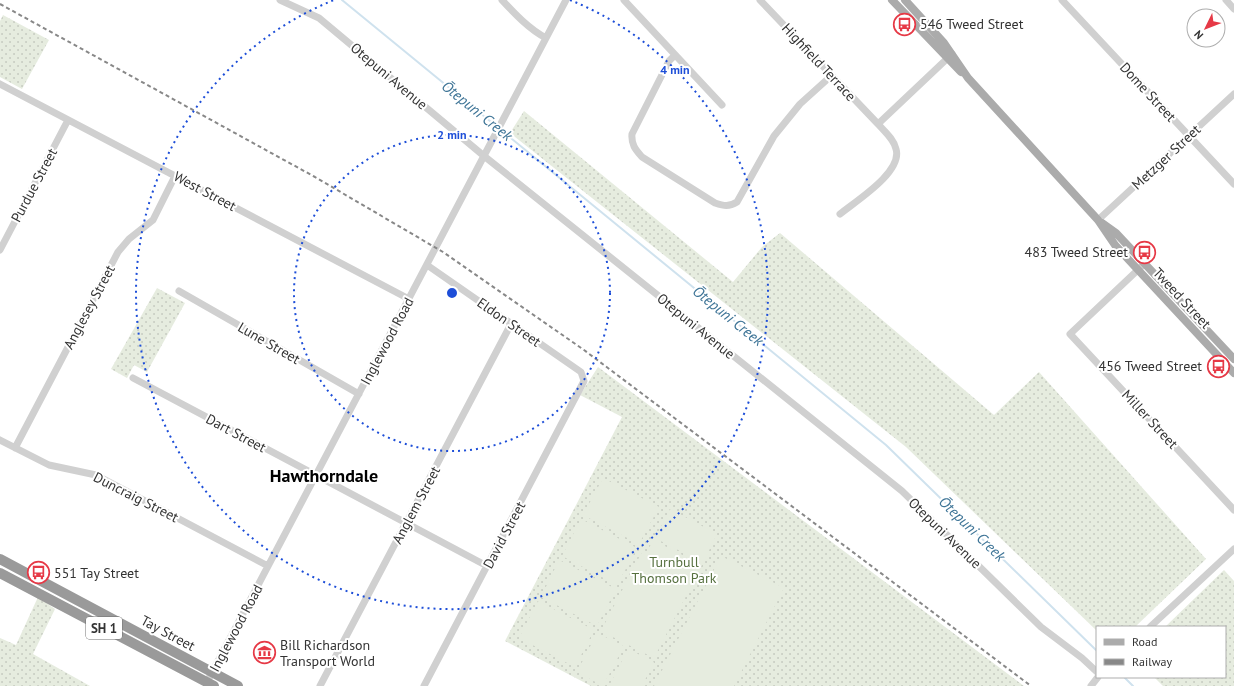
<svg xmlns="http://www.w3.org/2000/svg" width="1234" height="686" viewBox="0 0 1234 686" font-family="'PT Sans',sans-serif">
	<style>
		.grass { fill: url(#grass-dots) }
		.garden { fill: #e6ecdf }
		.lines { fill: none; stroke-linecap: round; stroke-linejoin: round }
		.stream { stroke: #cfe2ee; stroke-width: 2 }
		.minor { stroke: #d0d0d0; stroke-width: 7 }
		.major { stroke: #ababab; stroke-width: 8 }
		.highway { stroke: #9a9a9a; stroke-width: 10 }
		.rail { stroke: #888; stroke-width: 2; stroke-dasharray: 4 3; stroke-linecap: butt }
		.ring { fill: none; stroke: #1d4ed8; stroke-width: 2; stroke-dasharray: 2 4 }
		.labels { text-anchor: middle; stroke-width: 4; stroke-linejoin: round; paint-order: stroke }
		.shield { fill: #fff; stroke: #707070; stroke-width: 1 }
		.shield-label { font-size: 13px; font-weight: bold; fill: #333 }
		.poi-label { font-size: 14px; fill: #333; stroke: #fff; text-anchor: start }
		.street-label { font-size: 14px; fill: #333; stroke: #fff }
		.park-label { font-size: 14px; fill: #56703f; stroke: #fff }
		.water-label { font-size: 15px; font-style: italic; fill: #3f7597; stroke: #fff }
		.district-label { font-size: 18px; font-weight: bold; fill: #000; stroke: #fff }
		.centre { fill: #1d4ed8; stroke: #fff; stroke-width: 2 }
		.ring-label { font-size: 12px; text-anchor: middle; font-weight: bold; fill: #1d4ed8; stroke: #fff; stroke-width: 4; stroke-linejoin: round; paint-order: stroke }
	</style>
	<defs>
		<pattern id="grass-dots" width="8" height="8" patternUnits="userSpaceOnUse"><rect width="8" height="8" fill="#e6ecdf"/><path d="M2 2h.1M6 6h.1" fill="none" stroke="#c6cbc0" stroke-width="1.8" stroke-linecap="round"/></pattern>
	</defs>
	<rect width="100%" height="100%" fill="#fff"/>
	<path class="grass" d="M3,15L49,40L22,89L0,77V21Z
		M524,111L733,282L762,247L780,233L994,415L1039,372L1206,559L1135,627H1097V631L906,447L510,133Z
		M157,288L185,303L147,372L134,365L127,378L111,369Z
		M598,367L1024,686H591L505,641L622,417L580,395Z
		M1224,570L1234,581V686H1163L1154,677H1225V627H1165Z
		M38,597L55,609L33,654L90,686H0V638L16,645Z"/>
	<path class="garden" d="M603,478L659,507L639,544L583,515Z
		M670,509L717,534L703,563L655,538Z
		M581,519L637,548L617,585L562,556Z
		M653,540L702,565L654,658L601,631L642,552L646,554Z
		M721,556L784,588L734,686H654Z
		M559,560L616,589L597,626L541,597Z
		M538,601L594,630L575,667L519,638Z
		M597,633L624,646L603,686L577,672Z
		M628,649L654,662L642,686H609Z"/>
	<g class="lines">
		<path class="stream" d="M342,0L886,445L1097,651
			M1124,677L1133,686"/>
		<path class="minor" d="M280,0L319,18L484,156L902,491L1041,627L1082,658L1097,672
			M502,0C515,14 529,29 546,38
			M624,0L722,105
			M760,0L878,124C884,131 894,139 896,149C903,172 856,201 840,214
			M1062,0L1234,184
			M1226,0L1234,9
			M675,55L669,61L632,134C631,145 636,150 642,157L715,203C724,206 729,207 737,202L774,136L800,104L831,76
			M0,84L409,299
			M878,124L952,54
			M1098,220L1234,94
			M0,250L68,120
			M1142,266L1070,334L1234,510
			M179,291L359,394
			M133,378L487,566
			M0,440L49,465L96,475L268,566
			M15,448L118,252L129,239L153,220L175,176
			M1150,627L1234,549
			M207,682L566,0
			M320,686L511,324
			M424,686L584,381L581,372L427,265
			M1091,686L1098,677"/>
		<path class="major" d="M892,0L961,72
			M905,0L944,43L968,78L1098,220L1115,245L1234,373
			M1102,223L1116,233L1234,359"/>
		<path class="highway" d="M0,559L238,686
			M0,573L214,686"/>
		<path class="rail" d="M0,4L315,177L443,252L584,350L1031,686"/>
	</g>
	<g class="ring">
		<circle cx="452" cy="293" r="158"/>
		<path d="M570 0A316 316 0 1 1 334 0"/>
	</g>
	<defs>
		<symbol id="bus-ring" viewBox="-11 -11 22 22"><circle r="9.5" fill="#fff" stroke="#e63946" stroke-width="1.5"/><path d="M-5-6H5V4H4V6H2V4H-2V6H-4V4H-5ZM-3.5-4V0h7V-4ZM-3.5 1.2v1.5H-2V1.2ZM2 1.2v1.5H3.5V1.2Z" fill="#e63946"/></symbol>
		<symbol id="museum-ring" viewBox="-11 -11 22 22"><circle r="9.5" fill="#fff" stroke="#e63946" stroke-width="1.5"/><path d="M0-6L6-3V-2H-6V-3ZM-5-1h2V3h-2ZM-1-1h2V3h-2ZM3-1h2V3H3ZM-6 4H6V6H-6Z" fill="#e63946"/></symbol>
	</defs>
	<g fill-rule="evenodd">
		<use href="#bus-ring" x="892" y="12" width="25" height="25"/>
		<use href="#bus-ring" x="1132" y="240" width="25" height="25"/>
		<use href="#bus-ring" x="1206" y="354" width="25" height="25"/>
		<use href="#bus-ring" x="26" y="560" width="25" height="25"/>
		<use href="#museum-ring" x="252" y="640" width="25" height="25"/>
	</g>
	<g class="labels">
		<rect class="shield" x="86" y="617" width="36" height="22" rx="3"/>
		<g class="shield-label">
			<text x="104" y="633">SH 1</text>
		</g>
		<g class="poi-label">
			<text x="920" y="29">546 Tweed Street</text>
			<text x="1128" y="257" text-anchor="end">483 Tweed Street</text>
			<text x="1202" y="371" text-anchor="end">456 Tweed Street</text>
			<text x="54" y="578">551 Tay Street</text>
			<text x="280" y="650">Bill Richardson<tspan x="280" dy="16">Transport World</tspan></text>
		</g>
		<g class="street-label">
			<text transform="translate(819 62) rotate(47)" y="5">Highfield Terrace</text>
			<text transform="translate(389 76) rotate(40)" y="5">Otepuni Avenue</text>
			<text transform="translate(1148 92) rotate(47)" y="5">Dome Street</text>
			<text transform="translate(1166 157) rotate(-43)" y="5">Metzger Street</text>
			<text transform="translate(34 185) rotate(-62)" y="5">Purdue Street</text>
			<text transform="translate(205 191) rotate(28)" y="5">West Street</text>
			<text transform="translate(1182 298) rotate(47)" y="5">Tweed Street</text>
			<text transform="translate(89 307) rotate(-62)" y="5">Anglesey Street</text>
			<text transform="translate(509 322) rotate(35)" y="5">Eldon Street</text>
			<text transform="translate(696 326) rotate(39)" y="5">Otepuni Avenue</text>
			<text transform="translate(387 341) rotate(-62)" y="5">Inglewood Road</text>
			<text transform="translate(269 343) rotate(30)" y="5">Lune Street</text>
			<text transform="translate(1150 419) rotate(47)" y="5">Miller Street</text>
			<text transform="translate(236 433) rotate(28)" y="5">Dart Street</text>
			<text transform="translate(136 497) rotate(27)" y="5">Duncraig Street</text>
			<text transform="translate(416 505) rotate(-62)" y="5">Anglem Street</text>
			<text transform="translate(945 533) rotate(44)" y="5">Otepuni Avenue</text>
			<text transform="translate(504 535) rotate(-62)" y="5">David Street</text>
			<text transform="translate(236 628) rotate(-62)" y="5">Inglewood Road</text>
			<text transform="translate(168 633) rotate(28)" y="5">Tay Street</text>
		</g>
		<g class="park-label">
			<text x="674" y="567">Turnbull<tspan x="674" dy="16">Thomson Park</tspan></text>
		</g>
		<g class="water-label">
			<text transform="translate(477 111) rotate(39)" y="5">Ōtepuni Creek</text>
			<text transform="translate(728 316) rotate(39)" y="5">Ōtepuni Creek</text>
			<text transform="translate(972 529) rotate(44)" y="5">Ōtepuni Creek</text>
		</g>
		<g class="district-label">
			<text x="324" y="482">Hawthorndale</text>
		</g>
	</g>
	<circle cx="452" cy="293" r="6" class="centre"/>
	<g class="ring-label">
		<text x="675" y="74">4 min</text>
		<text x="452" y="139">2 min</text>
	</g>
	<rect x="1096" y="626" width="130" height="52" fill="#ffffff" stroke="#adadad"/>
	<rect x="1104" y="639" width="20" height="6" fill="#ababab" stroke="#adadad"/>
	<text x="1132" y="646" font-size="12" fill="#333333">Road</text>
	<rect x="1104" y="659" width="20" height="6" fill="#888888" stroke="#adadad"/>
	<text x="1132" y="666" font-size="12" fill="#333333">Railway</text>
	<g transform="translate(1206 28) rotate(227)"><circle r="19" fill="#ffffff" stroke="#adadad"/>
	<path d="M0-3L7 15L0 10L-7 15Z" fill="#e63946"/>
	<text y="-6" font-size="11" font-weight="bold" text-anchor="middle" fill="#333333">N</text>
	</g>
</svg>
